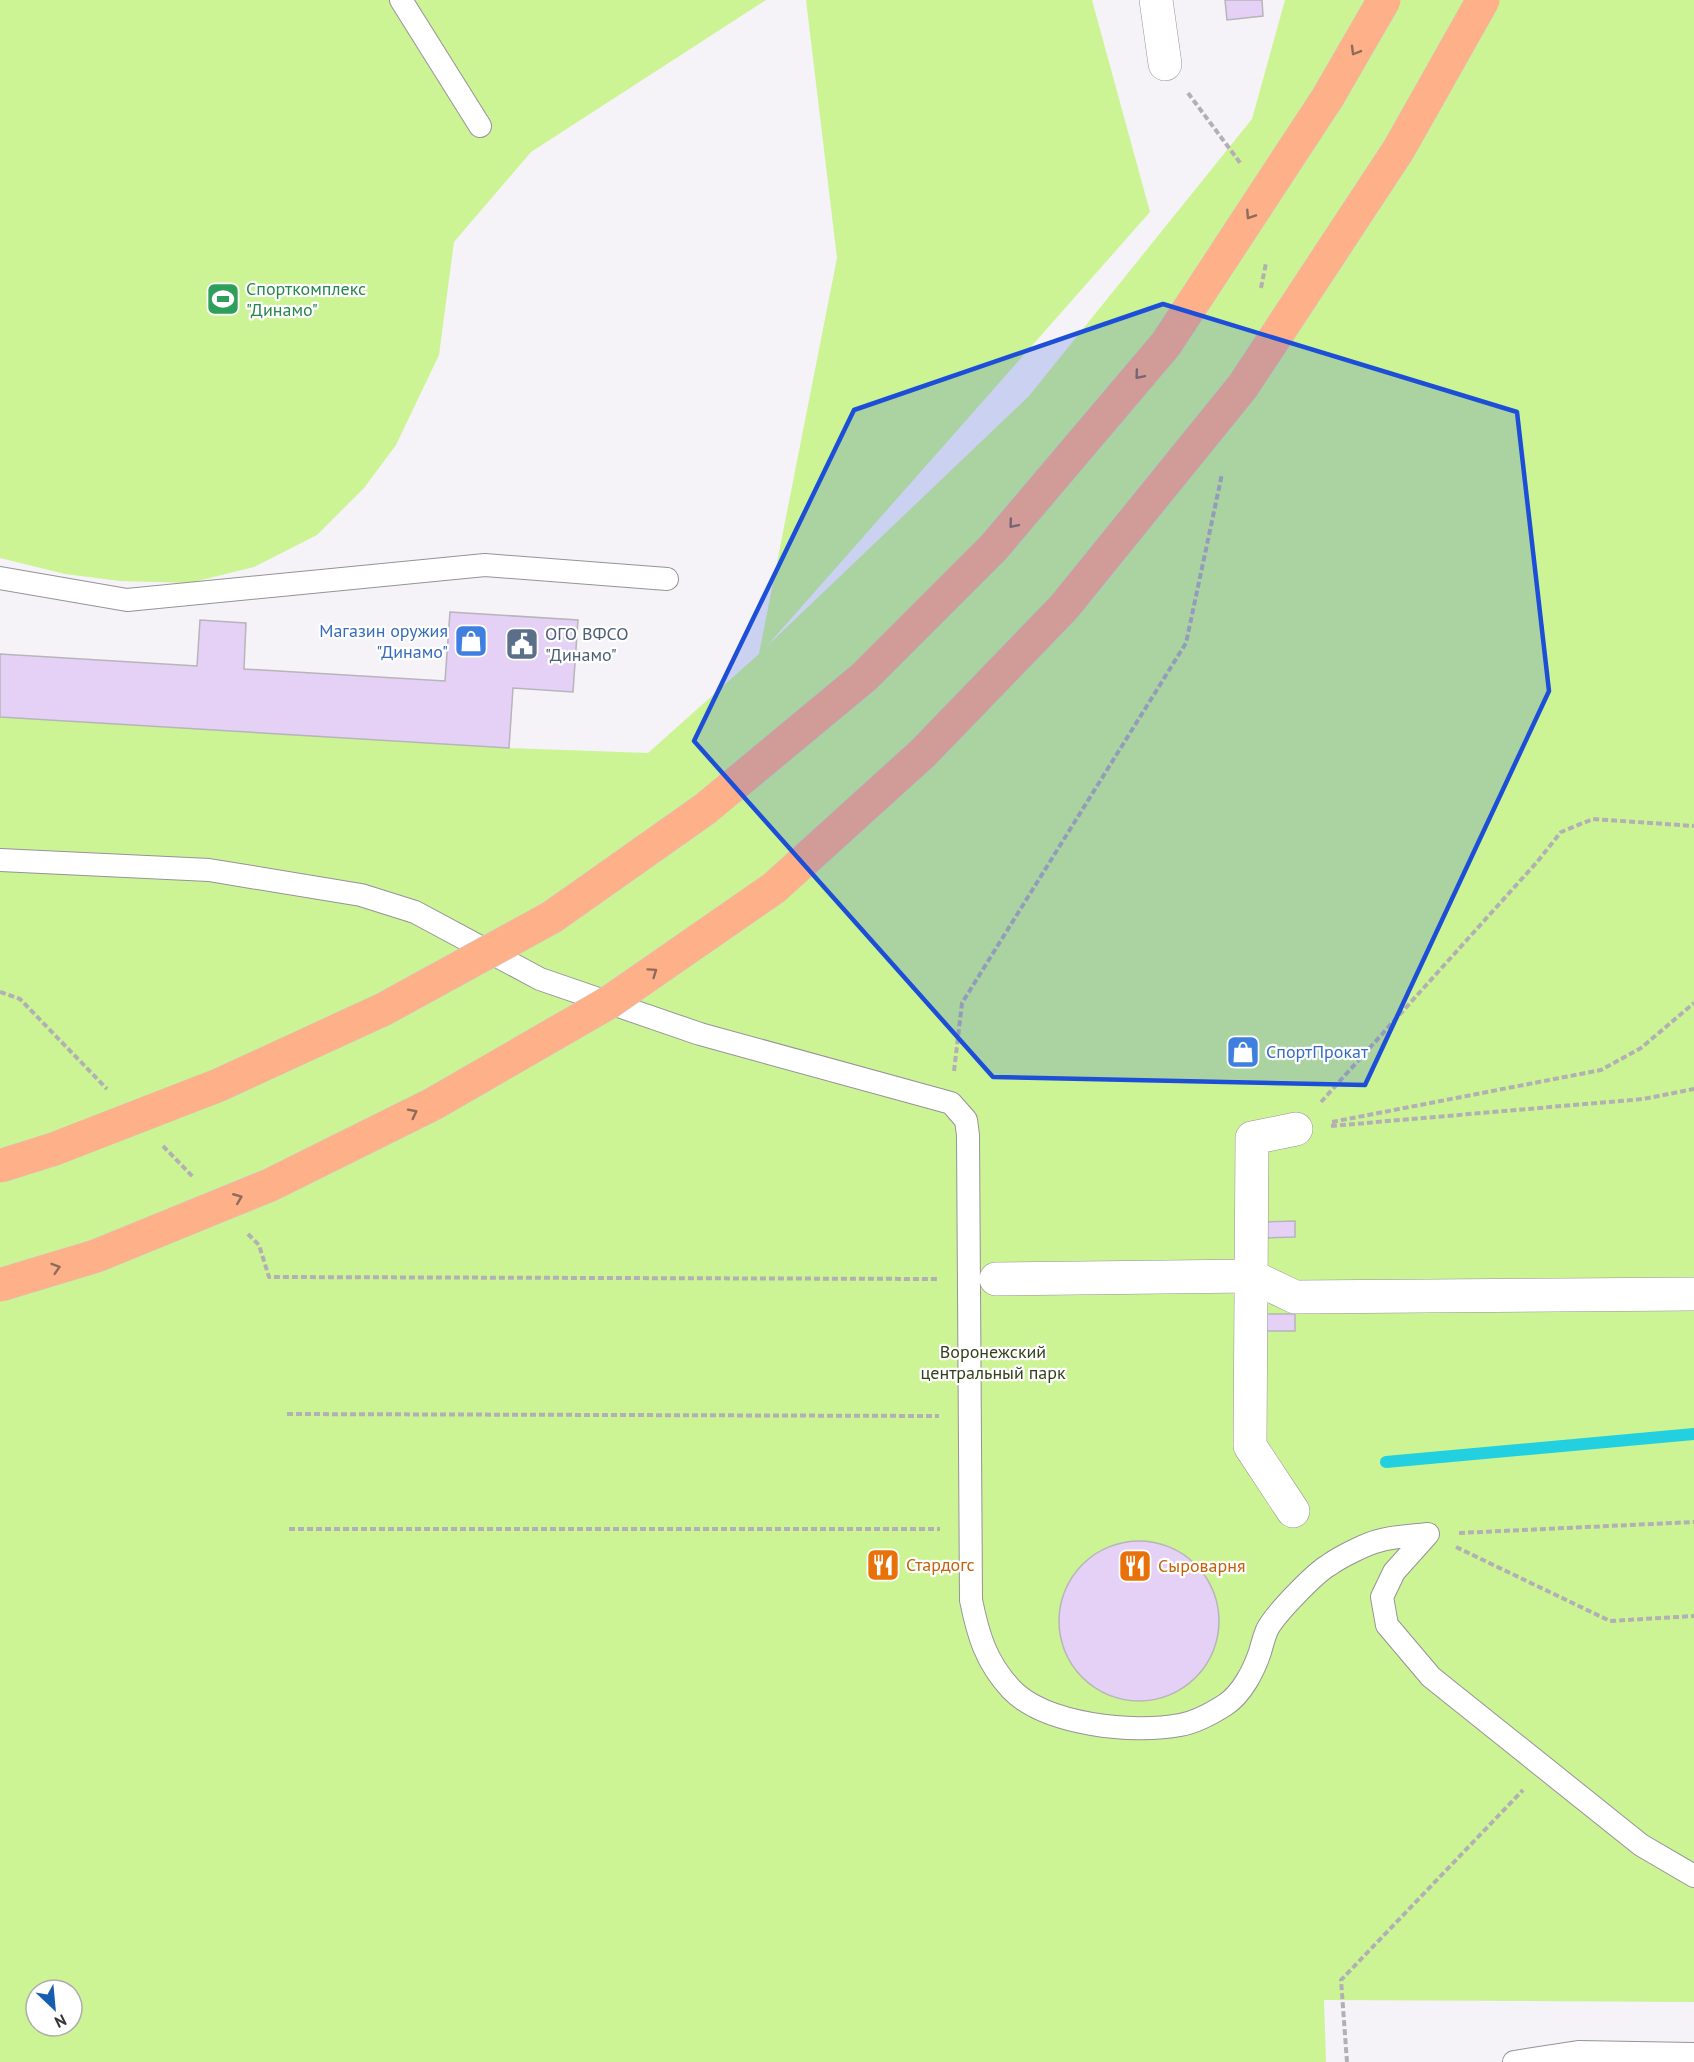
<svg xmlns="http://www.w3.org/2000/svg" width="1694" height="2062" viewBox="0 0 1694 2062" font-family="'PT Sans',sans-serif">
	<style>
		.green { fill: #cdf494; fill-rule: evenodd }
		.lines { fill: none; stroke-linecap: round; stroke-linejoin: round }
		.stream { stroke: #22d0df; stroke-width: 12 }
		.building { fill: #e4d1f5; stroke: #b7b4ba; stroke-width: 1.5 }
		.lane-casing { stroke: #959298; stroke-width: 24 }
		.street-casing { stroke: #959298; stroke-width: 34 }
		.path { stroke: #b2b0b4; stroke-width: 4; stroke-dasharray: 6 3; stroke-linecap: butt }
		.lane { stroke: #fff; stroke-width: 22 }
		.street { stroke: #fff; stroke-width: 33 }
		.primary-bridge-casing { stroke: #cececf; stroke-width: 34; stroke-linecap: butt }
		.primary-bridge { stroke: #feb089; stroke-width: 33 }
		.oneway { stroke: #8f6b5b }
		.marked { fill: #1d4ed8; fill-opacity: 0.2; stroke: #1d4ed8; stroke-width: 4.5; stroke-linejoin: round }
		.labels { text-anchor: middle; stroke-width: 4.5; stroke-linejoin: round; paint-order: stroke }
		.leisure-label { font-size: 18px; fill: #27864d; stroke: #fff; text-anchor: start }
		.shop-label { font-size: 18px; fill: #366cbe; stroke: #fff; text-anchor: end }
		.service-label { font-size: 18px; fill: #4e5e75; stroke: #fff; text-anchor: start }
		.park-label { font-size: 18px; fill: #32411a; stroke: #fff }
		.food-label { font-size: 18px; fill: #c56008; stroke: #fff; text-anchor: start }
	</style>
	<rect width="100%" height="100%" fill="#f5f2f8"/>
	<path class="green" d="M0,0H766L531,152L454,242L439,355L396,445L364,488L317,535L254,567L189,583L120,581L65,574L0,558Z
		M806,0H1092L1150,212L766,647L1029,396L1252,119L1285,0H1694V2002L1324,2000L1326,2062H0V717L509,748L648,753L759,654L837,258ZM36,1990H72V2026H36Z"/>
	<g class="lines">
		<path class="stream" d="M1386,1462L1694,1434"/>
	</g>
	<path class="building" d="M1225,0H1262L1263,16L1227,20Z
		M450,612L578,620L573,692L513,688L509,748L0,717V654L197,666L200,620L246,623L244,669L445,681Z
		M1295,1221V1237L1262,1238V1222Z
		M1261,1314H1295V1331H1261Z
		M1059 1621a80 80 0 1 1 160 0a80 80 0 1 1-160 0Z"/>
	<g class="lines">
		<defs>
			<path id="lane" d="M401,0L480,126
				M0,578L127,600L485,565L667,579
				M0,860L209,870L361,895L415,912L540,979L700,1034L951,1103L966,1120L968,1135L971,1600C978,1635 986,1662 1011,1689C1045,1725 1134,1734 1180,1725C1197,1722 1211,1714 1225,1705C1242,1694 1254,1670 1260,1652C1262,1645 1264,1637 1267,1630C1274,1615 1315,1573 1329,1565C1340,1557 1366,1544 1378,1541C1393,1536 1412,1536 1428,1534L1394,1572L1382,1597L1387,1625L1431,1677L1641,1845L1694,1876
				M1514,2062L1578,2052L1694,2054"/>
			<path id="street" d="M1156,0L1165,64
				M996,1279L1251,1276L1295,1297L1694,1294
				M1293,1511L1250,1446L1252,1138L1296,1129"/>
		</defs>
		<use href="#lane" class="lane-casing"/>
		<use href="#street" class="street-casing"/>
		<path class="path" d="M1188,93L1241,164
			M1261,288L1266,263
			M0,992L20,999L107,1089
			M954,1071L962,1003L1186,643L1222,474
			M1321,1102L1537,862L1561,832L1593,819L1694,826
			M1332,1122L1601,1070L1641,1048L1694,1003
			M1331,1126L1643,1099L1694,1089
			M163,1146L193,1177
			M248,1234L259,1245L269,1277L939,1279
			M287,1414L939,1416
			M289,1529H940
			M1459,1533L1694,1522
			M1456,1547L1610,1621L1694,1616
			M1347,2062L1341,1980L1523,1790"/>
		<use href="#lane" class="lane"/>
		<use href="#street" class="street"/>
		<defs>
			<path id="primary-bridge" d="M0,1166L54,1149L219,1085L384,1009L552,917L705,809L864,677L994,547L1166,344L1328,97L1384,0
				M0,1285L96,1256L270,1185L433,1104L608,1003L774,888L923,753L1064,607L1243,386L1399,149L1483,0"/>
		</defs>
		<use href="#primary-bridge" class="primary-bridge-casing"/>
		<use href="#primary-bridge" class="primary-bridge"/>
	</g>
	<defs><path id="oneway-chevron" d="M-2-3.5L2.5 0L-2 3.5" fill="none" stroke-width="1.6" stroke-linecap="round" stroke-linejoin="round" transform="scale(1.5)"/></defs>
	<g class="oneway">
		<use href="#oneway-chevron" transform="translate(1355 51) rotate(120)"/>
		<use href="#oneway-chevron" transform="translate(1250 215) rotate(123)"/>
		<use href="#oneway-chevron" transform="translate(1139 375) rotate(130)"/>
		<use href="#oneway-chevron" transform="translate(1013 524) rotate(130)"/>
		<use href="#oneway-chevron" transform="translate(653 972) rotate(-35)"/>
		<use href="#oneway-chevron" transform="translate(413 1113) rotate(-27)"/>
		<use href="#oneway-chevron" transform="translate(238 1198) rotate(-22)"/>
		<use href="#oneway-chevron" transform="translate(56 1268) rotate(-17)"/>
	</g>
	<path class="marked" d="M1163,304L1517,412L1549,691L1365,1085L993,1077L694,741L854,410Z"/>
	<defs>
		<symbol id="stadium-square" viewBox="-11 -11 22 22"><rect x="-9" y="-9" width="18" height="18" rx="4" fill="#2e9e5b" stroke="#fff"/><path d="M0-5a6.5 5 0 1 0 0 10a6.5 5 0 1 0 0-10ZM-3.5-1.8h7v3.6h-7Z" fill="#fff"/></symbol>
		<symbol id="shop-square" viewBox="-11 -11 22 22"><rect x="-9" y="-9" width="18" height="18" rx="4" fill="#3f7fe0" stroke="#fff"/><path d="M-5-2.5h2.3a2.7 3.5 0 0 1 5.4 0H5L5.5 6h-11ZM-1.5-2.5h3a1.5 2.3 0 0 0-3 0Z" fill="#fff"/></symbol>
		<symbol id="civic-square" viewBox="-11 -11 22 22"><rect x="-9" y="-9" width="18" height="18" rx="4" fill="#5c6f8a" stroke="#fff"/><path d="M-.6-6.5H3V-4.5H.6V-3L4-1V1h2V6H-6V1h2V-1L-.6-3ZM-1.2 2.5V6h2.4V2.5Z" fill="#fff"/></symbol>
		<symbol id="restaurant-square" viewBox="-11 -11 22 22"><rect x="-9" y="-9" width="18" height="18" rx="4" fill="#e8710a" stroke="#fff"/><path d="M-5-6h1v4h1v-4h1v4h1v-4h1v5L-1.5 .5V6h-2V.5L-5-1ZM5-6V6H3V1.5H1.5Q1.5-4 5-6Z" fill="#fff"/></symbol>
	</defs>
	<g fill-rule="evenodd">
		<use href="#stadium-square" x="204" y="280" width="38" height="38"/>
		<use href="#shop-square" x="452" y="622" width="38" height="38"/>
		<use href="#civic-square" x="503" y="625" width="38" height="38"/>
		<use href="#shop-square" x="1224" y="1033" width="38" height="38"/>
		<use href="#restaurant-square" x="864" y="1546" width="38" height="38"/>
		<use href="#restaurant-square" x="1116" y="1547" width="38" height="38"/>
	</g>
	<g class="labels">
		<g class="leisure-label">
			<text x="246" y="295">Спорткомплекс<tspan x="246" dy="21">"Динамо"</tspan></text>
		</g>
		<g class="shop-label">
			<text x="448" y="637">Магазин оружия<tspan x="448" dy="21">"Динамо"</tspan></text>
			<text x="1266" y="1058" text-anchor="start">СпортПрокат</text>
		</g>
		<g class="service-label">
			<text x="545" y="640">ОГО ВФСО<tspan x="545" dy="21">"Динамо"</tspan></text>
		</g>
		<g class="park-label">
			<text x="993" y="1358">Воронежский<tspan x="993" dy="21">центральный парк</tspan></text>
		</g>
		<g class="food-label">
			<text x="906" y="1571">Стардогс</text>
			<text x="1158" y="1572">Сыроварня</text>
		</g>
	</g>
	<g transform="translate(54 2008) rotate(154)"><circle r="28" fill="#ffffff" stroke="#aeadae" stroke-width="1.5"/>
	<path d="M0-4.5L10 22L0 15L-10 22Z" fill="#185eae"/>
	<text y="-9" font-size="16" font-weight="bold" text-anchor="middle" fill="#343335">N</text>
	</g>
</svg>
